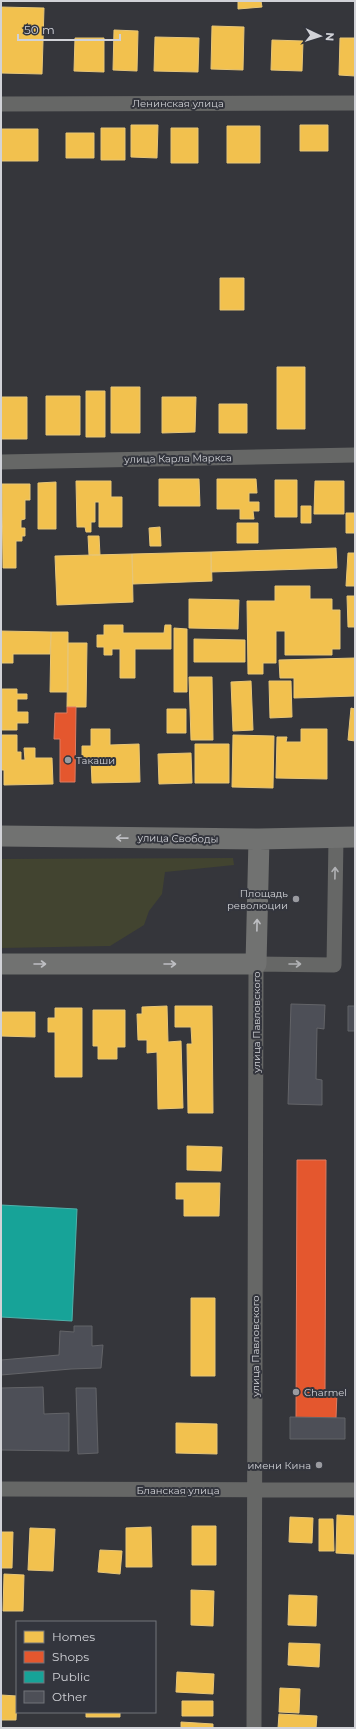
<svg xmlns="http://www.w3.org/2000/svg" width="356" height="1729" viewBox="0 0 356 1729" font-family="Montserrat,sans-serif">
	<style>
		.green { fill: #424430 }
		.homes { fill: #f2c14e; stroke: #e8c677 }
		.shops { fill: #e4572e; stroke: #de7c61 }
		.public { fill: #17a398; stroke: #4fb1ab }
		.building { fill: #4d4f57; stroke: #636468 }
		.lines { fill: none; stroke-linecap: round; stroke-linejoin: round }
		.street { stroke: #666766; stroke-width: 15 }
		.secondary { stroke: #717271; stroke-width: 21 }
		.oneway { stroke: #bebfc3 }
		.oneway2 { stroke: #b1b2b5 }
		.poi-dot { fill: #9a9ba0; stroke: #33353d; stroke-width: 1.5 }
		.labels { text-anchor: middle; stroke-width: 4; stroke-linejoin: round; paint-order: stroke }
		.street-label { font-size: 10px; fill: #d1d2d7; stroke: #33353d }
		.poi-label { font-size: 10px; fill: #d1d2d7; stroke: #33353d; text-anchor: start }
	</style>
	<rect width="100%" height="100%" fill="#35363b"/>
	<path class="green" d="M233,858L234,865L165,872L162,894L149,911L144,925L110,946L1,948V859Z"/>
	<path class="homes" d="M238,1H261L262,7L238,9Z
		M1,7L44,8L42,74L1,73Z
		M212,26L244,27L243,70L211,69Z
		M114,30L138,31L137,71L113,70Z
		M155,37L199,38L198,72L154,71Z
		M75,38H104V72L74,71Z
		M340,38H355V76L339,75Z
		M272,40L303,41L302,71L271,70Z
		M131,125H158L157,158L131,157Z
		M300,125H328V151H300Z
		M227,126H260V163H227Z
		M101,128H125V160H101Z
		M171,128H198V163H171Z
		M1,129H38V161H1Z
		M66,133H94V158H66Z
		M220,278H244V310H220Z
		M277,367H305V429H277Z
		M111,387H140V433H111Z
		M86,391H105V437H86Z
		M46,396H80V435H46Z
		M1,397H27V439H1Z
		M162,397H196L195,432L162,433Z
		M219,404H247V433H219Z
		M159,479H199L200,506H159Z
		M217,479H256L257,493H249V502H259V511H253L254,519H240V509H217Z
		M275,480H297V517H275Z
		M76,481H111V497H122V527H99V502H95V522H91V532H86L85,527H77Z
		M315,481H344V514H314Z
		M56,482V529H38V483Z
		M2,484H30V500H25V519L21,520V528H25V536H22V541H16V568H3Z
		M301,506H311V523H301Z
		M346,513H355V533H346Z
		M237,523H258V543H237Z
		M160,527L161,546H150L149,528Z
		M88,536H99L100,555H89Z
		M336,548L337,568L211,572V552Z
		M211,552L212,581L133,584L132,554Z
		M348,553H355V586H346Z
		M132,554L133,602L57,605L55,556Z
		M275,586H310V599H332V610H340V649H332V655H285V631H276V663H263V674H248L247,601H275Z
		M347,596H355V627H348Z
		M189,599L239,600L238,629L189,628Z
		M104,625H123V633H164L165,625H171V649H135V678H120V649H112V655H104V647H97V635H104Z
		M174,628L187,629V692H174Z
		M1,631L51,632L50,654H13V663H1Z
		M51,632H68V692H50Z
		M194,639L245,640V662H194Z
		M68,643H87L86,707H67Z
		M355,658V696L294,698V678H280L279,660Z
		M189,677H212L213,740H191Z
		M251,681L253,730L233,731L231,682Z
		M269,681H291L292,717L270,718Z
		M2,689H17V694H27V699H17V712H28V723H17V730H2Z
		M351,708L355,709V741L348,740Z
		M167,709H186V733H167Z
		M91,729H110V745L139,744L140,782L92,783L91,759L82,760V746H91Z
		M301,729H327V779L276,778L277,737H287L286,742H301Z
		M1,735H17V752H21V760H25L24,748H35V758H52L53,784L4,785V770H1Z
		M233,735L274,736L273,788L232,787Z
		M195,744H229V783H195Z
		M191,753L192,783L159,784L158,754Z
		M167,1006L168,1042L181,1041L183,1108L158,1109L157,1052L147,1053V1040H138L137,1014H142V1007Z
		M175,1006H212L213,1113H188L187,1044H192L191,1027H175Z
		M55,1008H82V1077H55V1032H48V1018H55Z
		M93,1010H125V1047H117V1059H98V1046H93Z
		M1,1012H35V1037L1,1036Z
		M187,1146L222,1147L221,1171L187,1170Z
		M176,1183H220L219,1216H184V1199H176Z
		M191,1298H215V1376H191Z
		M176,1423L217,1424V1454L176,1453Z
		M337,1515L355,1516V1554L336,1553Z
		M290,1517L313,1518L312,1543L289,1542Z
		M319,1519H333L334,1551H319Z
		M192,1526H216V1565H192Z
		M151,1527L152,1567H126V1528Z
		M30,1528L55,1529L53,1571L28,1570Z
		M1,1532H13L12,1568H1Z
		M100,1550L122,1551L120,1574L98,1572Z
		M4,1574L24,1575L23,1611H3Z
		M191,1590L214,1591L213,1626L191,1625Z
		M289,1595L317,1596L316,1626L288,1625Z
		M289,1643L320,1644L319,1667L288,1665Z
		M177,1672L214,1674L213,1694L176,1692Z
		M280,1688L300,1689L299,1713L279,1712Z
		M1,1695L17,1696L16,1720H1Z
		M182,1701H213V1716H182Z
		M86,1712H120V1717H86Z
		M279,1714L317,1716L316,1728H278Z
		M181,1722L213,1724V1728H181Z"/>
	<path class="shops" d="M67,707H76L75,782H60V739H54L55,713H67Z
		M297,1160H326L325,1392H337L336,1418H296Z"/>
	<path class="public" d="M1,1205L77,1209L72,1321L1,1317Z"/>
	<path class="building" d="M291,1004L325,1005L324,1029L317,1028L316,1079L322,1080V1105L288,1104Z
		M348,1006H355V1031H348Z
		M74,1326H92V1346L103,1345L101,1368L71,1369L1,1375V1360L59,1355L60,1331L74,1332Z
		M43,1387L44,1414L69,1413V1451L1,1450V1388Z
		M76,1388H96L98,1453L78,1454Z
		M290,1417L345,1418V1439H290Z"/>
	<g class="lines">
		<path class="street" d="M1,104L355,103
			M1,462L355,455
			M1,1489L355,1490
			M254,1728L256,964L334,965L336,838"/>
		<path class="secondary" d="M1,836L259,839L355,837
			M1,964H256L259,839"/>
	</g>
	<defs><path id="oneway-shaft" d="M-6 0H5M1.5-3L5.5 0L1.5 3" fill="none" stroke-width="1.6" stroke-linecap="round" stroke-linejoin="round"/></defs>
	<g class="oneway">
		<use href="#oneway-shaft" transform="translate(122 838) rotate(-179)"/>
		<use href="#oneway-shaft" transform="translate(257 925) rotate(-89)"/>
		<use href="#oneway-shaft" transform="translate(40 964)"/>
		<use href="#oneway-shaft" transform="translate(170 964)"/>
	</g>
	<g class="oneway2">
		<use href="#oneway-shaft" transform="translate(335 873) rotate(-89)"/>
		<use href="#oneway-shaft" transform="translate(295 964)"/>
	</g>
	<g class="poi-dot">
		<circle cx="68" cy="760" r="4"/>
		<circle cx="296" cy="899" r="4"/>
		<circle cx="296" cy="1392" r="4"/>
		<circle cx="319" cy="1465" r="4"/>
	</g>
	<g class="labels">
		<g class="street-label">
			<text x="178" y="107">Ленинская улица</text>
			<text transform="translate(178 458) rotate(-1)" y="4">улица Карла Маркса</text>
			<text transform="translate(178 838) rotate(1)" y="4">улица Свободы</text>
			<text transform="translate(256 1022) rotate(-90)" y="4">улица Павловского</text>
			<text transform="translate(255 1346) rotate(-90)" y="4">улица Павловского</text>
			<text x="178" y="1494">Бланская улица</text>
		</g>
		<g class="poi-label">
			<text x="76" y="764">Такаши</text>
			<text x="288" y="897" text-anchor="end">Площадь<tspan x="288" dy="12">революции</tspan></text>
			<text x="304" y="1396">Charmel</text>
			<text x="311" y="1469" text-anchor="end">имени Кина</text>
		</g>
	</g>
	<rect width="356" height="1729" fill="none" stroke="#d1d2d7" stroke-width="4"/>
	<rect x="16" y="1621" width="140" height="92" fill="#33353d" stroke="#72747b"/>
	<rect x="24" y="1631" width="20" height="12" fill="#f2c14e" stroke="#72747b"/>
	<text x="52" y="1641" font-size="12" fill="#d1d2d7">Homes</text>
	<rect x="24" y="1651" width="20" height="12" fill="#e4572e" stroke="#72747b"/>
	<text x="52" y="1661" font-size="12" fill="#d1d2d7">Shops</text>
	<rect x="24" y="1671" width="20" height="12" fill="#17a398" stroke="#72747b"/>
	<text x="52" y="1681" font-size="12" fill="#d1d2d7">Public</text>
	<rect x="24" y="1691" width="20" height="12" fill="#4d4f57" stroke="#72747b"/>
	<text x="52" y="1701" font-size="12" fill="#d1d2d7">Other</text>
	<g transform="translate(320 36) rotate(94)" stroke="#33353d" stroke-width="3" paint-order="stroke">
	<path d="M0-3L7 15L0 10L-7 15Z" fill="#d1d2d7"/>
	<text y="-6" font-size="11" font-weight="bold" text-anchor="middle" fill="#d1d2d7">N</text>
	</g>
	<path d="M18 34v6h102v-6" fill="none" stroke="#d1d2d7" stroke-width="2"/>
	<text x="24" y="34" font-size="12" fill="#d1d2d7" stroke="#33353d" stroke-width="3" paint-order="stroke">50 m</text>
</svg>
